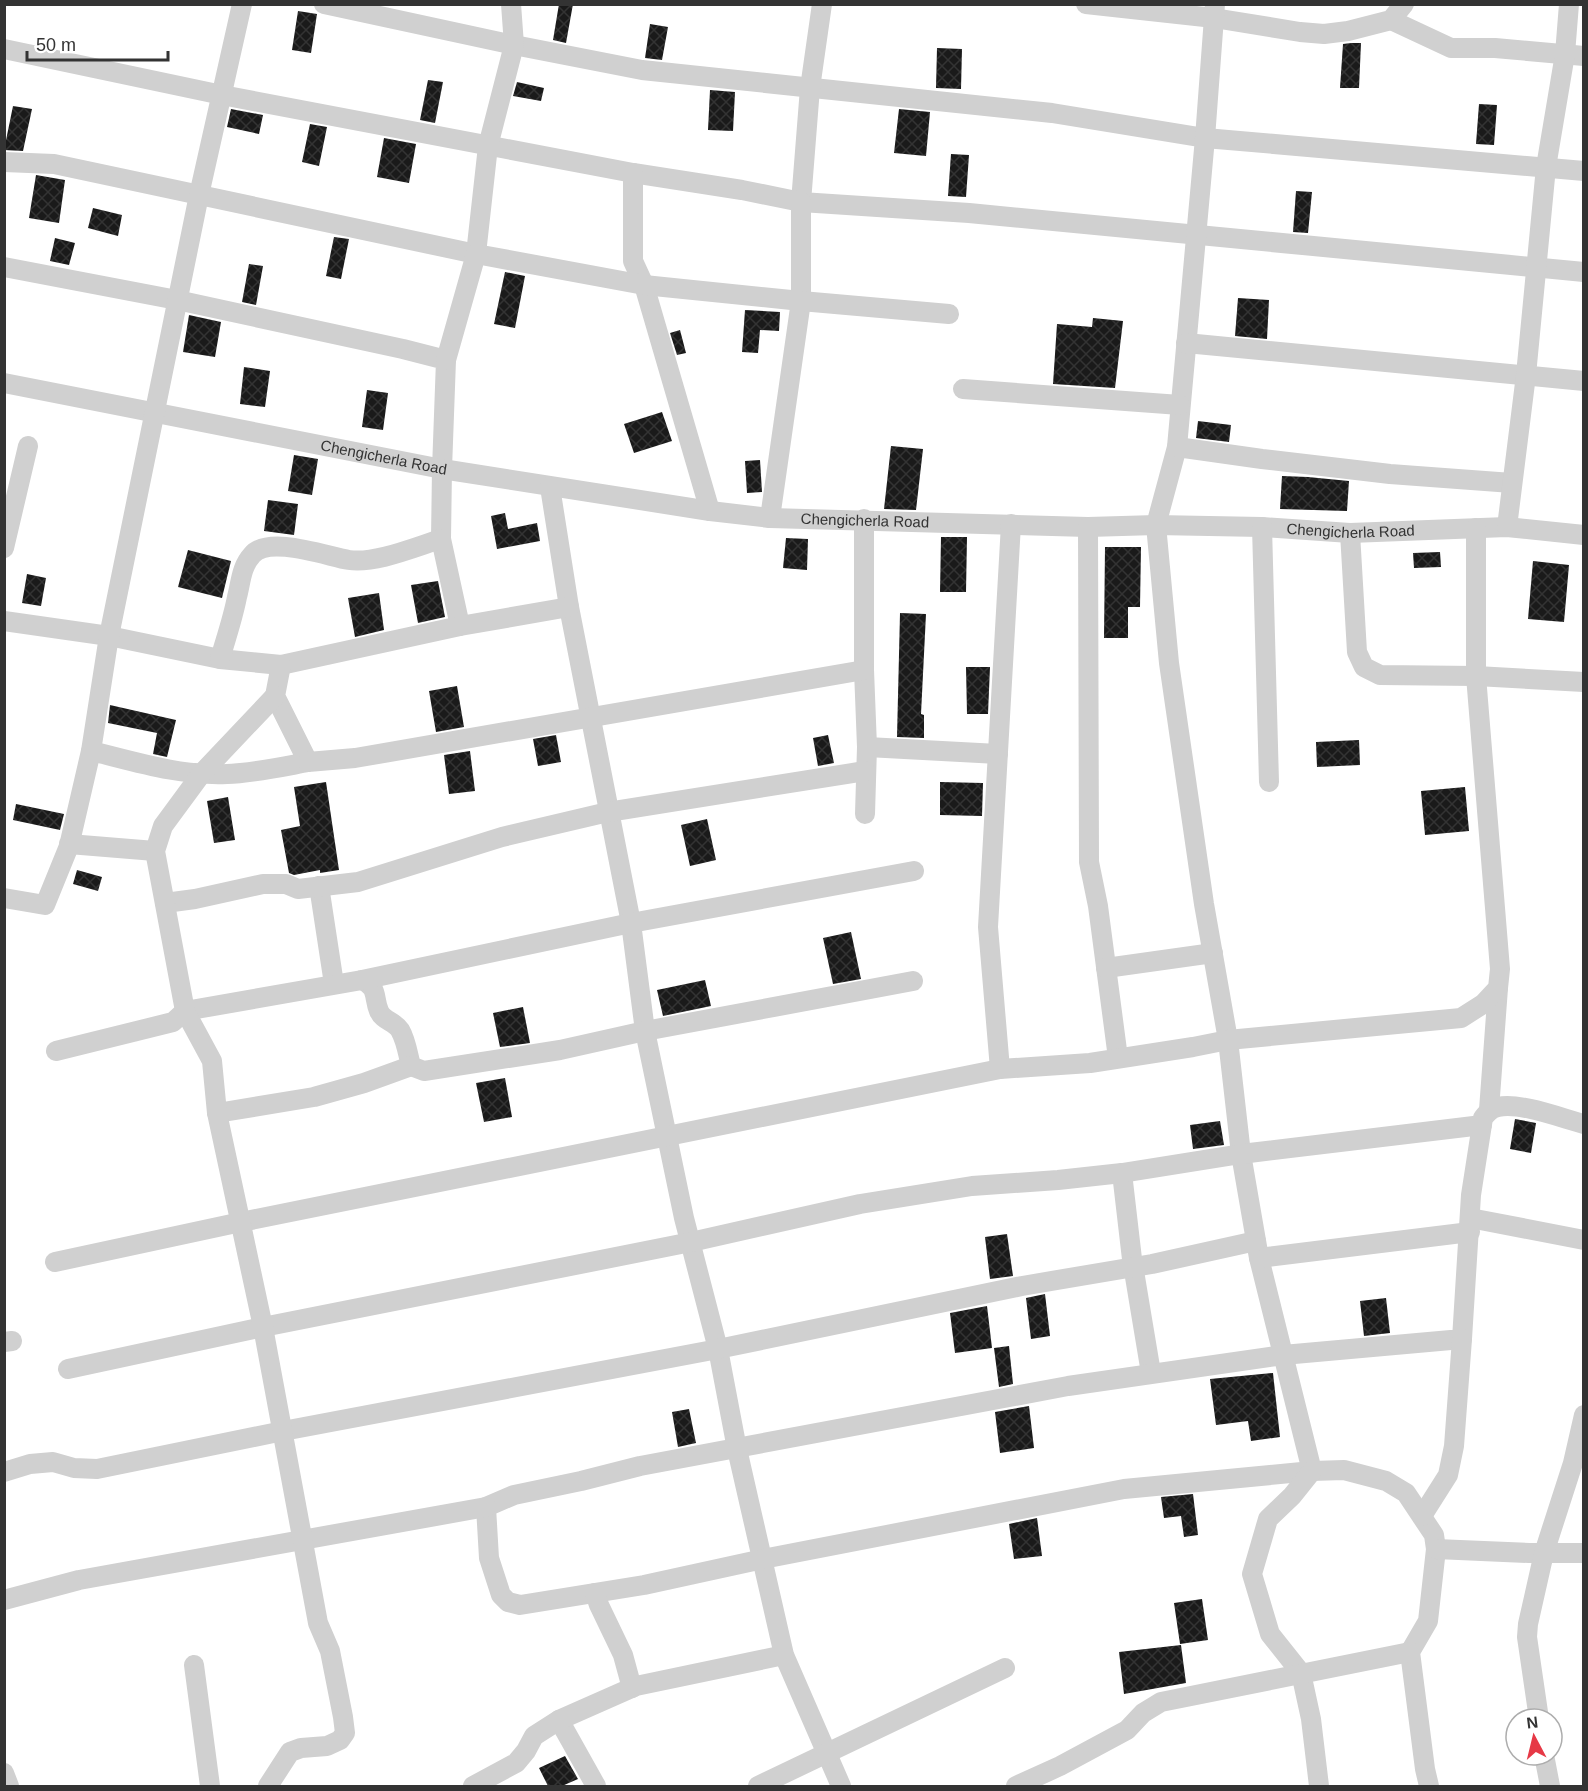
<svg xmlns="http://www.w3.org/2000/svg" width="1588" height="1791" viewBox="0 0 1588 1791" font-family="Arial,sans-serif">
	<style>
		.building { fill: url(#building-cross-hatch) }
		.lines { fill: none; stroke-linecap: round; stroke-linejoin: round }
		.street { stroke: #d0d0d0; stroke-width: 20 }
		.labels { text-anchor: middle; stroke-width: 6; stroke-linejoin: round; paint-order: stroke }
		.street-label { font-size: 15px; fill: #333; stroke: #fff }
	</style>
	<defs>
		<pattern id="building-cross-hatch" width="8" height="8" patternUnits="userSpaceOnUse" patternTransform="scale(1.5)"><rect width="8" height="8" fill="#1a1a1a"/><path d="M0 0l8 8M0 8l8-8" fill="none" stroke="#333"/></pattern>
	</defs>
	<rect width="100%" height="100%" fill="#fff"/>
	<path class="building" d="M559,4H573L566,43L553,40Z
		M298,11L317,14L311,53L292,50Z
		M650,24L668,27L662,60L645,58Z
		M1351,43H1361L1359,88H1340L1343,44Z
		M937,48L962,49L961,89L936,88Z
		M428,80L443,82L435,123L420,120Z
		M517,82L544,88L541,101L513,96Z
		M710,90L735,92L733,131L708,130Z
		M1479,104L1497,105L1494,145L1476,144Z
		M13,106L32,109L23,151L4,150Z
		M231,109L263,115L259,134L227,127Z
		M899,109L930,112L926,156L894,153Z
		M310,124L327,127L319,166L302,162Z
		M384,138L416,144L409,183L377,177Z
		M951,154L969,155L966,197L948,196Z
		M36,175L65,180L59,223L29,218Z
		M1296,191L1312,192L1308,233L1293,232Z
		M93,208L122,215L118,236L88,228Z
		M334,237L349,239L341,279L326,276Z
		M55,238L75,243L69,265L50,261Z
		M249,264L263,266L256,305L242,302Z
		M505,272L525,276L515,328L494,324Z
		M1238,298L1269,300L1267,339L1235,336Z
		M745,310L780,312L779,331L760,330L758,353L742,352Z
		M189,315L221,322L215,357L183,352Z
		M1093,318L1123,321L1115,388L1053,384L1057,324L1092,327Z
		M680,330L686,353L677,355L670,333Z
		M244,367L270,371L265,407L240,404Z
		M367,390L388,393L383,430L362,427Z
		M662,412L672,441L634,453L624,424Z
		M1198,421L1231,425L1229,442L1196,438Z
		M891,446L923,449L916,510L884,509Z
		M294,455L318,459L312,495L288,491Z
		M760,460L762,492L747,493L745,461Z
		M1282,476L1308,477L1349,481L1347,511L1280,509Z
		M268,500L298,504L294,535L264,531Z
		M505,513L508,529L537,523L540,541L497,549L491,516Z
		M941,537H967L966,592H940Z
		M786,538L808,539L807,570L783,568Z
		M1105,547H1141L1140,607H1128V638H1104Z
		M188,550L231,561L222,598L178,587Z
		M1440,552L1441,567L1414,568L1413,553Z
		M1533,561L1569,565L1564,622L1528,619Z
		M27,574L46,578L41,606L22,603Z
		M438,581L445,617L418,623L411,585Z
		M379,593L384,630L355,637L348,598Z
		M900,613L926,614L921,714L924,715V738L897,737Z
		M966,667H990L988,714H967Z
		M457,686L464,727L436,732L429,691Z
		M110,705L176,720L167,757L153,754L157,733L108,723Z
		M556,735L561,762L538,766L533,739Z
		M828,735L834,763L818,766L813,738Z
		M1359,740L1360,765L1317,767L1316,742Z
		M470,751L475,791L449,794L444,755Z
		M326,782L339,870L320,873V870L294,875L289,873L281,830L300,826L294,787Z
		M940,782L983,783L982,816L940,815Z
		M1465,787L1469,831L1425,835L1421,791Z
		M228,797L235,840L214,843L207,801Z
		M16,804L64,814L60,830L13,820Z
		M707,819L716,860L690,866L681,825Z
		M77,870L102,877L98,891L73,884Z
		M851,932L861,979L833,984L823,938Z
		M705,980L711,1006L663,1016L657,990Z
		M523,1007L530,1043L500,1047L493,1013Z
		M505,1078L512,1117L484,1122L476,1083Z
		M1515,1119L1536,1123L1531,1153L1510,1149Z
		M1220,1121L1224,1145L1193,1149L1190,1125Z
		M1007,1234L1013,1276L990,1279L985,1237Z
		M1045,1294L1050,1336L1031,1339L1026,1298Z
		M1386,1298L1390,1333L1364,1336L1360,1301Z
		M987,1306L992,1348L955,1353L950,1313Z
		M1009,1346L1013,1384L999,1387L994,1348Z
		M1273,1373L1280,1437L1251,1441L1248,1421L1216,1425L1210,1379Z
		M1029,1406L1034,1448L1000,1453L995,1412Z
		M689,1409L696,1443L678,1447L672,1412Z
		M1193,1494L1198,1535L1184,1537L1181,1516L1164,1518L1161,1497Z
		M1037,1518L1042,1556L1014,1559L1009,1524Z
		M1202,1599L1208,1640L1180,1644L1174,1603Z
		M1181,1645L1186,1683L1124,1694L1119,1652Z
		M565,1756L578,1779L562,1786H548L539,1768Z"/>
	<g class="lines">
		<g class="street">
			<path d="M324,4L514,45L642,70L1052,113L1205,138L1584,171"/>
			<path d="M822,4L810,88L801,202L969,213L1584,272"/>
			<path d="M1086,4L1214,18L1300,32L1324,34L1348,31L1391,20L1404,4"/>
			<path d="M1215,4L1205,138L1177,447L1156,525L1169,663L1204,904L1228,1040L1241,1154L1259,1258L1312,1471L1344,1470L1386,1481L1406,1493L1434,1535L1436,1549L1428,1621L1410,1652L1425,1769L1429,1786"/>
			<path d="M1391,20L1451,48H1495L1584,56"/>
			<path d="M4,49L222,95L633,173L742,190L801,202V301L770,518"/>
			<path d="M4,162L54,164L476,254L488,146L514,45L511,4"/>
			<path d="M633,173V261L644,285L710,511"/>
			<path d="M4,267L177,300L403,349L446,360L442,469L441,539L460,626"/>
			<path d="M1186,343L1584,381"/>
			<path d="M446,360L476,254L644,285L801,301L949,314"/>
			<path id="s1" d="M4,383L442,469L710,511L770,518L1088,527L1156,525L1262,527L1350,533L1507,527L1584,535"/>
			<path d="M963,389L1180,405"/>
			<path d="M1177,447L1262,459L1390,474L1512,483"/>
			<path d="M550,487L569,607L631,923L645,1031L684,1218L718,1349L737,1449L784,1655L841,1786"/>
			<path d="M864,519V670L867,747L865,814"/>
			<path d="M1088,527L1089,862L1098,906L1118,1058"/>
			<path d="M1262,527L1269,782"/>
			<path d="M1507,527L1526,375L1546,167L1565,54L1569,4"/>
			<path d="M1350,533L1357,652L1364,667L1380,675L1476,676L1584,682"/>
			<path d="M4,548L28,446"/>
			<path d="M4,621L109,636L220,659L281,665L460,626L569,607"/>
			<path d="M220,659C226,638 233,618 237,597C241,582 241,567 252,555C268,535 326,556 349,560C375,564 415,547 441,539"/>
			<path d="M867,747L998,754"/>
			<path d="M91,751C136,762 180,776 227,774C254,773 281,767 308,762L275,696L281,665"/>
			<path d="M308,762L355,758L864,670"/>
			<path d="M69,844L155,851"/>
			<path d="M319,886L334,984"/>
			<path d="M4,898L45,905L69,846L91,751L109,636L199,195L242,4"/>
			<path d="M165,903L195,899L263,884H286L298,889L358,882L502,837L608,812L865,771"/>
			<path d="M1106,968L1213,953"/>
			<path d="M362,980C379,988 373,997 379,1011C383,1021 394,1021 400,1030C406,1040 408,1054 411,1066L424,1071L560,1050L645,1031L913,981"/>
			<path d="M56,1051L173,1022L185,1011L362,980L631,923L914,871"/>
			<path d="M1000,1069L988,927L1011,524"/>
			<path d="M1489,1110L1498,988"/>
			<path d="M217,1113L314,1097L364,1083L411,1066"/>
			<path d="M1122,1173L1132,1259L1151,1373"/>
			<path d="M1470,1218L1584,1240"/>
			<path d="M1259,1258L1470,1232"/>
			<path d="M55,1262L241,1222L1000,1069L1090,1063L1193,1047L1228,1040L1461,1018L1483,1004L1498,988L1500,969L1476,676V528"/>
			<path d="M4,1342L12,1341"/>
			<path d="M68,1369L263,1327L691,1242L860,1204L972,1186L1058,1180L1122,1173L1241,1154L1482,1125"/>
			<path d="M1312,1471L1124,1489L763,1559L644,1585L520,1605L508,1602L501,1595L489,1558L486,1507L514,1495L581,1481L640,1466L1068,1386L1283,1355L1462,1339L1471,1195L1483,1118C1487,1113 1491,1108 1498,1107C1520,1102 1561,1118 1584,1124"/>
			<path d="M1312,1471L1292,1496L1268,1519L1252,1574L1270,1634L1301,1673L1311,1719L1319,1786"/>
			<path d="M4,1472L30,1464L53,1462L74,1468L97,1469L283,1431L718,1349L1022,1286L1152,1264L1256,1241"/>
			<path d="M1422,1516L1448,1475L1454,1446L1462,1339"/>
			<path d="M1436,1549L1529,1553H1584"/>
			<path d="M595,1593L599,1605L623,1655L632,1688"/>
			<path d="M4,1600L79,1580L486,1507"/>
			<path d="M194,1665L210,1786"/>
			<path d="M1539,1719L1527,1637L1528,1624L1544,1553L1573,1463L1584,1415"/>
			<path d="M559,1720L596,1786"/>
			<path d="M1544,1755L1550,1786"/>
			<path d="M4,1773L9,1786"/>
			<path d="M268,1786L290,1752L301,1748L327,1746L340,1740L345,1733L343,1717L330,1651L318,1623L263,1327L217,1113L212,1061L185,1011L155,851L163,826L202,773L275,696"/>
			<path d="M473,1786L516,1763L526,1751L534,1736L559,1720L636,1686L784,1655"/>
			<path d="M758,1786L1005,1668"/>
			<path d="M1016,1786L1060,1766L1127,1730L1143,1713L1161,1702L1410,1652"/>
		</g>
	</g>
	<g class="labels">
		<g class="street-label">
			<text dy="5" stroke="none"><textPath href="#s1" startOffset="387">Chengicherla Road</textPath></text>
			<text dy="5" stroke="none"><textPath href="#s1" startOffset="873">Chengicherla Road</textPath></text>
			<text dy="5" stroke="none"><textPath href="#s1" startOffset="1359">Chengicherla Road</textPath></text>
		</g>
	</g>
	<rect width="1588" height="1791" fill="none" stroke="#333333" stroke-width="12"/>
	<g transform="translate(1534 1737) rotate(353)"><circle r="28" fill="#ffffff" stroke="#adadad" stroke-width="1.5"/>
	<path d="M0-4.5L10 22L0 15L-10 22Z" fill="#e63946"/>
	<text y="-9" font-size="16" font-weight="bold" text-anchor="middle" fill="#333333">N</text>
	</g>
	<path d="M27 51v9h141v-9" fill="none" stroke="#333333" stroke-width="3"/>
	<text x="36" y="51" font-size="18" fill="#333333" stroke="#ffffff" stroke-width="4.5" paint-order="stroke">50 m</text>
</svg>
